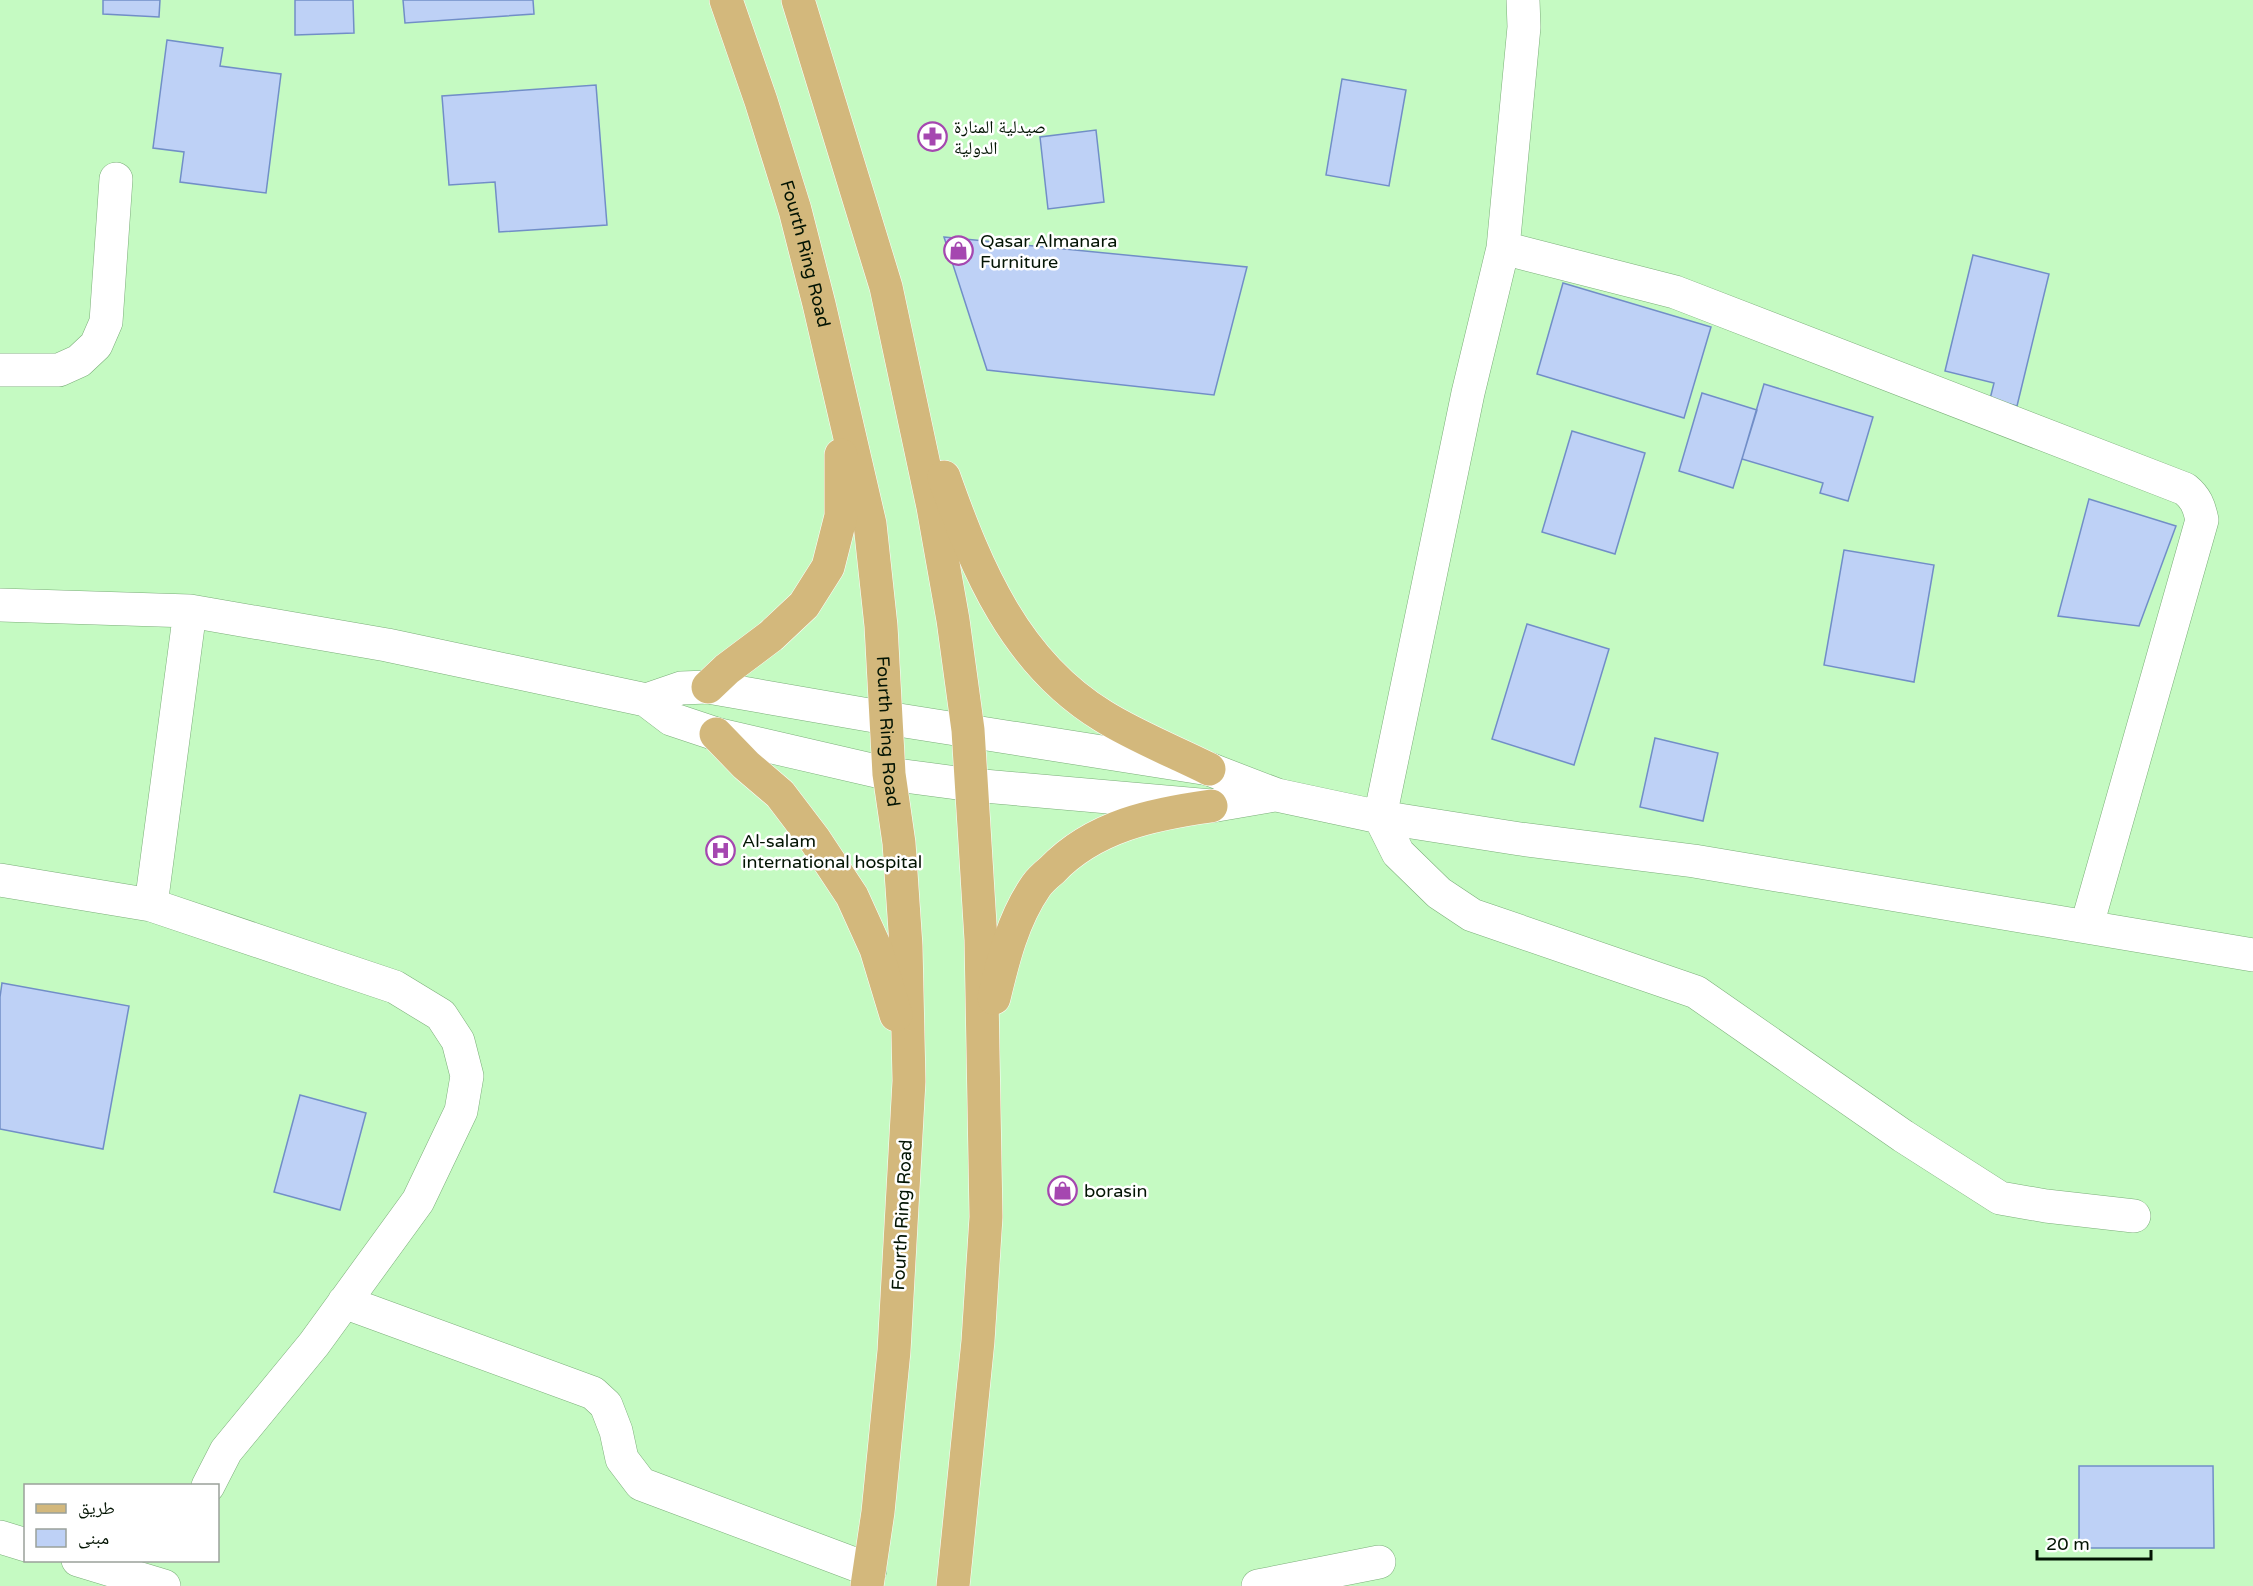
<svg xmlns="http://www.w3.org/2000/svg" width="2253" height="1586" viewBox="0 0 2253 1586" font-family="'Varela Round','Noto Naskh Arabic',sans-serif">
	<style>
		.building { fill: #bed1f6; stroke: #718ec7; stroke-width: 1.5 }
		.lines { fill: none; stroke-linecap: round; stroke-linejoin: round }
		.minor-casing { stroke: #7bae79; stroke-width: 34 }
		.major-casing { stroke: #fff; stroke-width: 34 }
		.minor { stroke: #fff; stroke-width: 33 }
		.major { stroke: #d3b87c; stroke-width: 33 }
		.labels { text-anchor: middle; stroke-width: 5; stroke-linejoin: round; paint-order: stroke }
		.poi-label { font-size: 18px; fill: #031403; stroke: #fff; text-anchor: start }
		.street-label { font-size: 18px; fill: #031403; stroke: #fff }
	</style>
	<rect width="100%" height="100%" fill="#c5fac2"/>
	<path class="building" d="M103,0H160L159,17L103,14Z
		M295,0H353L354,33L295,35Z
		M403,0H533L534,14L405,23Z
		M167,40L223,48L220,66L281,74L266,193L180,182L184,152L153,148Z
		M1342,79L1406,90L1389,186L1326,175Z
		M596,85L607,225L499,232L495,182L449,185L442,96Z
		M1096,130L1104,202L1048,209L1040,137Z
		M944,237L1247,267L1214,395L987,370Z
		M1973,255L2049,274L2017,406L1990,399L1994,383L1945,371Z
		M1563,283L1711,327L1684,418L1537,374Z
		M1764,384L1873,417L1848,501L1820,493L1823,483L1742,459Z
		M1702,393L1757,410L1733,488L1679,471Z
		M1572,431L1645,453L1615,554L1542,532Z
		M2089,499L2176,526L2139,626L2058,616Z
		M1844,550L1934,565L1914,682L1824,665Z
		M1527,624L1609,649L1574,765L1492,739Z
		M1655,738L1718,753L1703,821L1640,807Z
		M2,983L129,1006L103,1149L0,1129V997Z
		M300,1095L366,1113L340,1210L274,1192Z
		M2079,1466H2213L2214,1548H2079Z"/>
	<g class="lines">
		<defs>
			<path id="minor" d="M1523,0L1524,27L1503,248L1468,393L1380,817L1398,853L1439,893L1472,915L1696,992L1903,1136L2000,1198L2046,1206L2134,1216
				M1503,248L1675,292L2185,489C2196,498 2199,506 2202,520L2087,925
				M0,370H59L79,361L96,345L106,322L116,179
				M0,605L190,611L387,645L646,700L671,719L716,734L889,774L972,785L1211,806L1275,795
				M646,700L681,688L708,687L886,718L1209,769L1277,795L1380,817L1520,839L1694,861L2253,955
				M0,880L151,905L395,987L441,1015L458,1041L467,1076L461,1111L418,1201L314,1344L226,1451L208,1486
				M151,905L190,611
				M344,1302L593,1393L606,1405L616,1431L622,1459L641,1484L870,1570
				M0,1537L26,1545
				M78,1560L164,1586
				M1258,1586L1379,1562"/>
			<g id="major">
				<path id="s1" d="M726,0L761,101L795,210L819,304L870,524L881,626L889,774L899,843L906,946L909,1081L894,1351L878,1512L867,1586"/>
				<path d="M798,0L886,287L933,507L953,620L968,730L981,940L986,1217L978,1341L953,1586"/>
				<path d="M944,477C977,570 1015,662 1103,716C1135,736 1175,752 1209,769"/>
				<path d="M708,687L727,669L771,636L804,605L828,567L841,516V455"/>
				<path d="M716,734L746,765L780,794L815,840L852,896L876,949L896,1015"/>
				<path d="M994,998C1003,960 1013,919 1036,886C1040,880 1046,875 1052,870C1094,826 1153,814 1211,806"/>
			</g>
		</defs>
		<use href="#minor" class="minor-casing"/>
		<use href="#major" class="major-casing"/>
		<use href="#minor" class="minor"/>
		<use href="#major" class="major"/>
	</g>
	<defs>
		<symbol id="pharmacy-ring" viewBox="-11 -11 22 22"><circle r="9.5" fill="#fff" stroke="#a547b0" stroke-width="1.5"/><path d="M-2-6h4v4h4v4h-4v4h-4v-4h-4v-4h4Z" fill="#a547b0"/></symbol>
		<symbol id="shop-ring" viewBox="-11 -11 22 22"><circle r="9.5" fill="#fff" stroke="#a547b0" stroke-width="1.5"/><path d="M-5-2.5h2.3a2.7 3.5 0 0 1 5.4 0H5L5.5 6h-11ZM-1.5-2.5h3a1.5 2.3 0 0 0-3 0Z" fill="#a547b0"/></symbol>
		<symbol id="hospital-ring" viewBox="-11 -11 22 22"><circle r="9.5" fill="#fff" stroke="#a547b0" stroke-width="1.5"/><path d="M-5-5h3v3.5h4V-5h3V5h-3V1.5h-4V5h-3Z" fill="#a547b0"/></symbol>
	</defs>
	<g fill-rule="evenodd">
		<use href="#pharmacy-ring" x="916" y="120" width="33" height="33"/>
		<use href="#shop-ring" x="942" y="234" width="33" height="33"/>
		<use href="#hospital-ring" x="704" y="834" width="33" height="33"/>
		<use href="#shop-ring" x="1046" y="1174" width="33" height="33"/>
	</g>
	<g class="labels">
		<g class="poi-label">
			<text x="954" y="133">صيدلية المنارة<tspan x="954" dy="21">الدولية</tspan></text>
			<text x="980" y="247">Qasar Almanara<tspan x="980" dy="21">Furniture</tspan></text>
			<text x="742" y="847">Al-salam<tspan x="742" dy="21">international hospital</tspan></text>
			<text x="1084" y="1197">borasin</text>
		</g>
		<g class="street-label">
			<text dy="6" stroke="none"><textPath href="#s1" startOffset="266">Fourth Ring Road</textPath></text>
			<text dy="6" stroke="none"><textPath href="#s1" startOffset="752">Fourth Ring Road</textPath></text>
			<text transform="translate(902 1215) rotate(-87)" y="6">Fourth Ring Road</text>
		</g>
	</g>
	<rect x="24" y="1484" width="195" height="78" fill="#ffffff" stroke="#9aa19a" stroke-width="1.5"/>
	<rect x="36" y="1504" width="30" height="9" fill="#d3b87c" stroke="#9aa19a" stroke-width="1.5"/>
	<text x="78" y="1514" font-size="18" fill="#031403">طريق</text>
	<rect x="36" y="1529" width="30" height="18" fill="#bed1f6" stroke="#9aa19a" stroke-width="1.5"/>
	<text x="78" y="1544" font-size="18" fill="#031403">مبنى</text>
	<path d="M2037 1550v9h114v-9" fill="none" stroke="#031403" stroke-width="3"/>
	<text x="2046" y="1550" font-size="18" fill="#031403" stroke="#ffffff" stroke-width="4.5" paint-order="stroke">20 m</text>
</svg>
